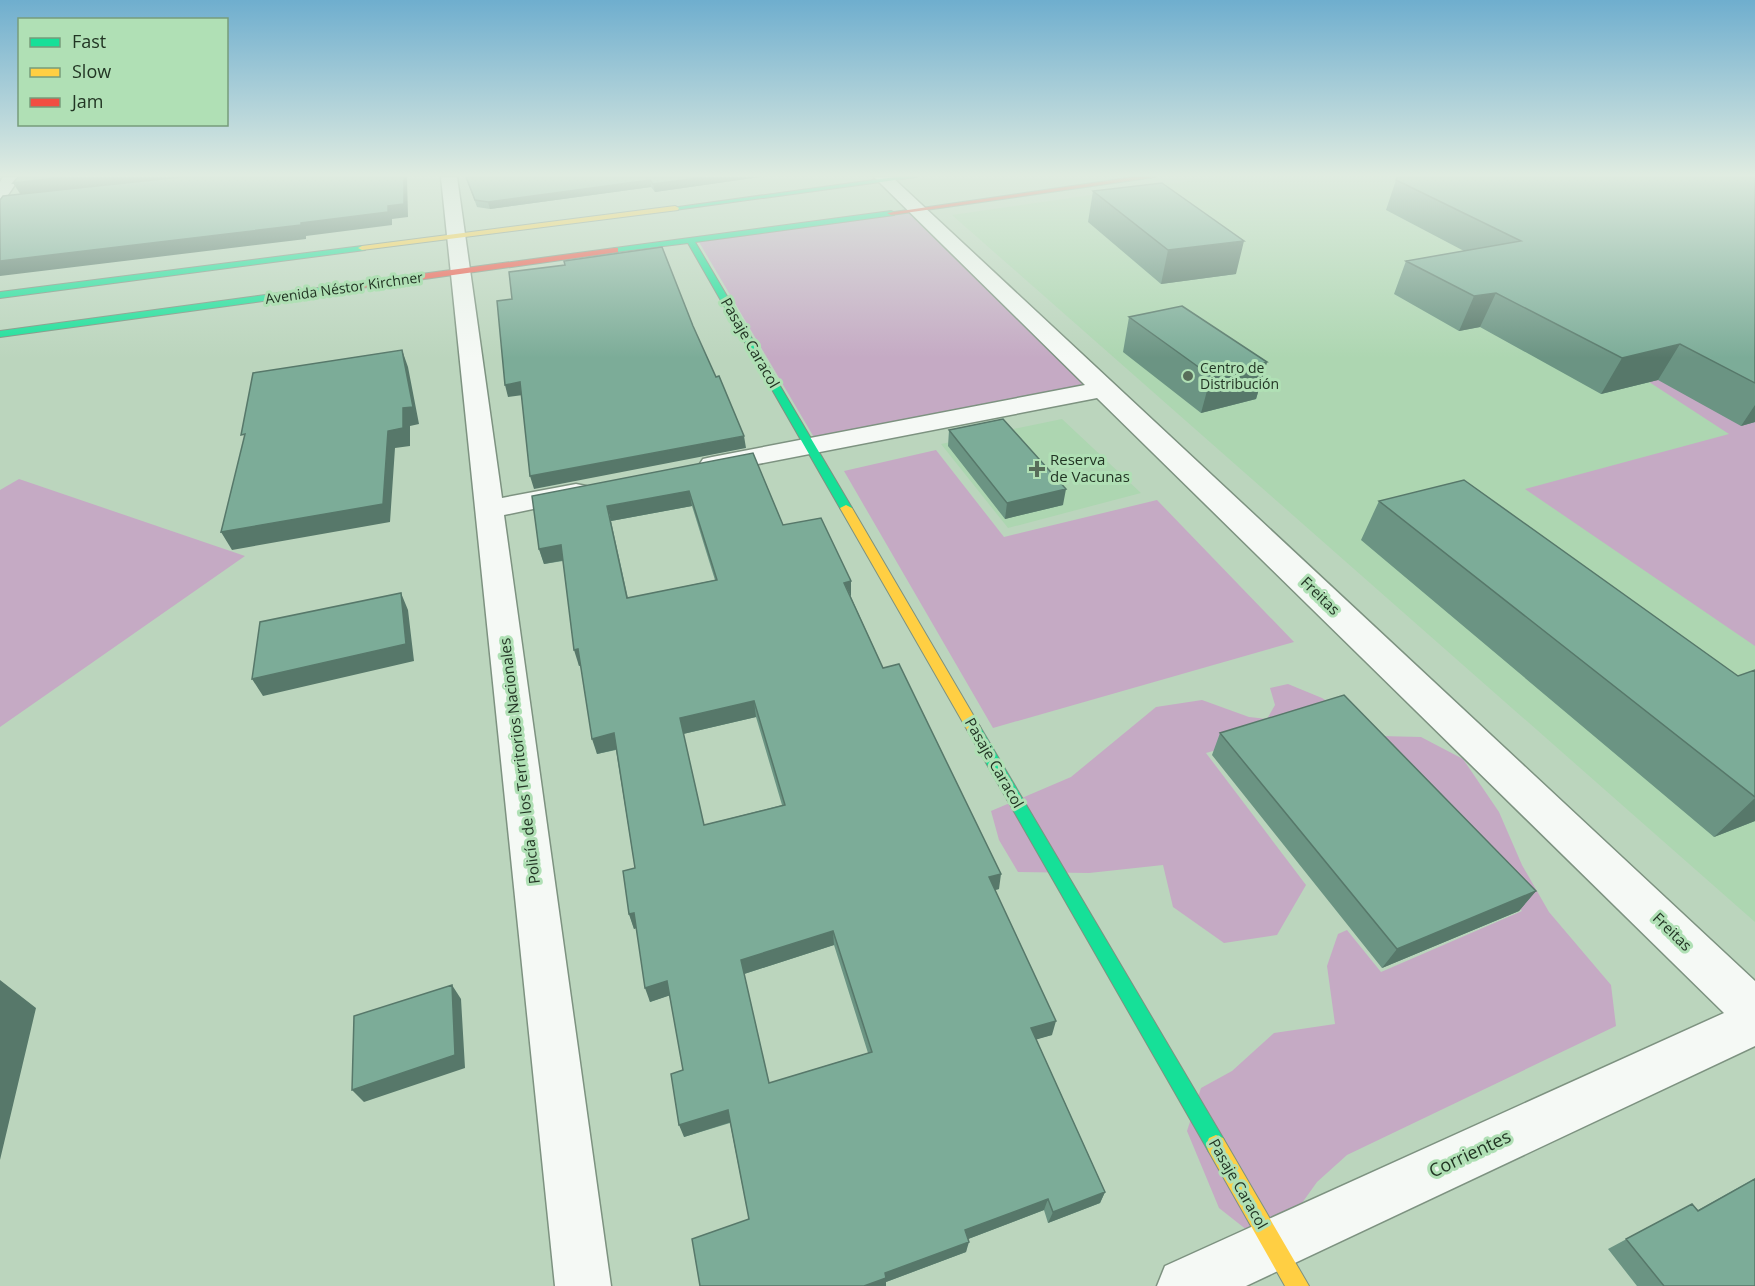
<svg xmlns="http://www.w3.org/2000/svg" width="1755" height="1286" viewBox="0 0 1755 1286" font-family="'Open Sans',sans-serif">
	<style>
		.built { fill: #add6b1 }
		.green { fill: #c5aac4 }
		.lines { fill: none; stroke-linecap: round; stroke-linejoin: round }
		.street-casing { stroke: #7d9280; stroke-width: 3 }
		.fast-casing { stroke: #7d9280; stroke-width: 2 }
		.slow-casing { stroke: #7d9280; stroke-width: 2 }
		.jam-casing { stroke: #7d9280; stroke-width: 2 }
		.street { fill: #f5f9f5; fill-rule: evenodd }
		.fast { fill: #16e098; fill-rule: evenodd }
		.slow { fill: #ffcf43; fill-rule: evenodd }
		.jam { fill: #f24e42; fill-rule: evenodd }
		.wall { fill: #6b9483; fill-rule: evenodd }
		.shaded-wall { fill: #57786a }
		.building { fill: #7cac98; stroke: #57786a; stroke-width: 1.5; fill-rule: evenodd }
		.poi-dot { fill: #586d5a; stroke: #b0e0b5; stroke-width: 2 }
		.labels { text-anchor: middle; stroke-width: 6; stroke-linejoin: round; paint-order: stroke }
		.far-street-label { font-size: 14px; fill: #223524; stroke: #b0e0b5 }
		.far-poi-label { font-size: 14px; fill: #223524; stroke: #b0e0b5; text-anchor: start }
		.street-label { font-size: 15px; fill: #223524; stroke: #b0e0b5 }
		.poi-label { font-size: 15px; fill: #223524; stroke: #b0e0b5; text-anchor: start }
		.near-street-label { font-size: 18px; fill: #223524; stroke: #b0e0b5 }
	</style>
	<rect width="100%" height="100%" fill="#bbd5bd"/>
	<path class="built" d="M1217,177H1755V922L952,215Z
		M1062,419L1141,493L1008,528L941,444Z"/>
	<path class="green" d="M911,213L1088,386L815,439L699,242Z
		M1755,352V646L1525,489L1729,434L1643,378Z
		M936,450L1004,537L1157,500L1294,642L993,728L844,471Z
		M19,479L245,556L0,727V490Z
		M1288,684L1322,698L1380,736L1421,737L1463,759L1499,812L1522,865L1549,912L1611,985L1616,1026L1347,1155L1317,1182L1292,1217L1252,1234L1219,1208L1187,1131L1201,1088L1232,1071L1274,1033L1335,1024L1327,966L1338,934L1347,930L1381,972L1522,911L1336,716L1206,753L1306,885L1277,935L1224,943L1173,907L1163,865L1089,873L1018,872L999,840L991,811L1071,777L1156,707L1202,700L1249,717L1267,719L1275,705L1270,688Z"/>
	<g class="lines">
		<defs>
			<path id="street" d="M3,177H20L6,198L0,199V182Z
				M441,177H457L502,498L576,484L586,486L590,492L586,498L504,515L611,1286H555Z
				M874,177H892L1755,981V1046L1246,1286H1157L1165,1266L1724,1013L1097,398L712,473L703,471L699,465L703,459L712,457L1085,385Z"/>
			<path id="fast" d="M895,177H917L675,210L671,208Z
				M891,211L895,213L894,215L695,242L852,508L846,511L840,508L688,243L615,252L611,250L615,248Z
				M362,246L366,248L365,250L0,298V292Z
				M325,287L329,290L328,292L0,337V331Z
				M974,723L979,725L1223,1138L1226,1145L1223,1152L1216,1155L1209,1152L969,733L967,729L969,725Z"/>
			<path id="slow" d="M675,206L679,208L678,210L362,250L358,248L362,246Z
				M846,505L852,508L979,725L981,729L979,733H969L840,508Z
				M1216,1135L1223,1138L1309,1286H1285L1209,1152L1206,1145L1209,1138Z"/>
			<path id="jam" d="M1134,177H1155L891,215L887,213Z
				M615,248H618V252L325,293L321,290L325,287Z"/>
		</defs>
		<use href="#street" class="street-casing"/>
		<use href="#fast" class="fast-casing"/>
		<use href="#slow" class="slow-casing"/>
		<use href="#jam" class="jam-casing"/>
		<use href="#street" class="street"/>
		<use href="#fast" class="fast"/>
		<use href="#slow" class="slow"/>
		<use href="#jam" class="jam"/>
	</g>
	<path class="wall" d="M466,177H760L655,192L651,187L490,209L477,207Z
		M1397,177H1755V422L1741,426L1658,380L1601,394L1480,327L1459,331L1394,294L1406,261L1464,251L1386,210Z
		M1093,191L1236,274L1161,284L1088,222Z
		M1129,317L1267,362L1256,399L1201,413L1123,352Z
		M949,430L1063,505L1005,519L948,446Z
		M753,453L783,525L851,597L883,668L999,889L995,890L1052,1035L1036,1039L1105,1192L1100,1203L1048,1223L1044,1210L968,1239L966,1252L886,1282V1286H700L749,1219L730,1123L684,1137L683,1070L670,995L650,1002L636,928L634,929L629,914L635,868L616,750L597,754L581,665L579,666L563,561L544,564L539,549ZM692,506L715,580L628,598L611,521ZM756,717L782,805L704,825L683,734ZM834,945L868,1053L769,1083L744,974Z
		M1379,501L1738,676L1755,670V821L1714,837L1361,540Z
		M1220,733L1536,891L1519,911L1382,968L1212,755Z
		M1755,1178V1286H1637L1608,1249L1692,1204L1698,1210Z"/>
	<path class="shaded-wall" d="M64,177H182L21,195L13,183Z
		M404,177H407L408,217L392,219V225L306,236V239L0,276V261L301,223Z
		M705,177H760L655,192L653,184Z
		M650,180L651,187L490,209L488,202Z
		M1244,241L1236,274L1161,284L1168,250Z
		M1496,293L1480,327L1459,331L1474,296Z
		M1680,344L1658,380L1601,394L1622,358Z
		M402,350L408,367L419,424L410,426V446L395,448L390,522L232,550L221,532L388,431Z
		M1267,362L1256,399L1201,413L1211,376Z
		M520,382L523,395L508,397L505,385Z
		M1755,405V422L1741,426Z
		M744,436L746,448L534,489L530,476Z
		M1066,489L1063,505L1005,519L1007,503Z
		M689,491L692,506L611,521L607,506Z
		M561,545L565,560L544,564L539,549Z
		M851,581V597L844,583Z
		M401,593L408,610L414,661L263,696L252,679Z
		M578,649L583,665L579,666L574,650Z
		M754,701L756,717L683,734L680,718Z
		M614,733L618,749L597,754L592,739Z
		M1755,798V821L1714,837Z
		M1001,874L999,889L987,892L989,877Z
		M1536,891L1519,911L1382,968L1397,949Z
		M634,913L639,927L634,929L629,914Z
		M833,931L834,945L744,974L741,960Z
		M0,980L36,1008L0,1160Z
		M667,981L671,995L650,1002L645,988Z
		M452,985L461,999L465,1068L364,1102L352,1090Z
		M1056,1021L1052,1035L1028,1042L1031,1028Z
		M728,1110L731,1122L684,1137L679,1125Z
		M1105,1192L1100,1203L1048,1223L1053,1212Z
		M1048,1199L1044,1210L963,1241L965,1230Z
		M969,1242L966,1252L886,1282V1286H864L885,1273Z"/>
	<path class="building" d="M18,177H64L13,183Z
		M181,177H404V204L388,206V212L301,223V225L0,261V200L3,196Z
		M466,177H705L653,184L650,180L488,202L475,200Z
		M1397,177H1755V383L1680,344L1622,358L1496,293L1474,296L1406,261L1521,241L1396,180Z
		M1162,183L1244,241L1168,250L1093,191Z
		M662,247L693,326L716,377L719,376L744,436L530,476L520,382L505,385L497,301L512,299L509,272L565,265L564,261Z
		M1182,306L1267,362L1211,376L1129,317Z
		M402,350L413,407L403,408V428L388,431L383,504L221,532L245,434L241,435L253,373Z
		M1003,419L1066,489L1007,503L949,430Z
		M753,453L783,525L821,518L851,581L844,583L883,668L899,664L1001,874L989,877L1056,1021L1031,1028L1105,1192L1053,1212L1048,1199L965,1230L969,1242L885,1273L886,1278L864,1286H700L692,1239L749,1219L728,1110L679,1125L671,1074L683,1070L667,981L645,988L634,913L629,914L623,871L635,868L614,733L592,739L578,649L574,650L561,545L539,549L532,496ZM689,491L717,580L627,598L607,506ZM754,701L785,805L704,825L680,718ZM833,931L872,1052L769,1083L741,960Z
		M1464,480L1738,676L1755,670V797L1379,501Z
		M401,593L406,644L252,679L260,622Z
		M1344,695L1536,891L1397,949L1220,733Z
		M452,985L455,1055L352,1090L354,1016Z
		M1755,1179V1286H1664L1626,1239L1692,1204L1698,1211Z"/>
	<linearGradient id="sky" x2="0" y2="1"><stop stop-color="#6faece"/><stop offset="0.49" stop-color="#e0ece1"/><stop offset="1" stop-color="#e0ece1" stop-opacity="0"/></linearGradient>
	<rect width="1755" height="358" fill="url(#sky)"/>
	<g class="poi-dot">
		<circle cx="1188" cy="376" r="6"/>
		<path d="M1034 460h6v6h6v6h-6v6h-6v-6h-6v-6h6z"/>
	</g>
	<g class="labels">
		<g class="far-street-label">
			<text transform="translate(344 288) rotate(-8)" y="5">Avenida Néstor Kirchner</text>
		</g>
		<g class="far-poi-label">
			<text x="1200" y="373">Centro de<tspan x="1200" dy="16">Distribución</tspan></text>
		</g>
		<g class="street-label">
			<text transform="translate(750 343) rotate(60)" y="5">Pasaje Caracol</text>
			<text transform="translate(1320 596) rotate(44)" y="5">Freitas</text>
			<text transform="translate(520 761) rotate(-97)" y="5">Policía de los Territorios Nacionales</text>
			<text transform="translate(994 763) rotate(60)" y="5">Pasaje Caracol</text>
			<text transform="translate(1672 932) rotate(44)" y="5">Freitas</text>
			<text transform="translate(1238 1184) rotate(60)" y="5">Pasaje Caracol</text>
		</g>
		<g class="poi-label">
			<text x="1050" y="465">Reserva<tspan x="1050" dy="17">de Vacunas</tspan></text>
		</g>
		<g class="near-street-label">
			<text transform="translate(1470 1154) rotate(-25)" y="6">Corrientes</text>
		</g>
	</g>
	<rect x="18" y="18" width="210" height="108" fill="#b0e0b5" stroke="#779c7b" stroke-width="1.5"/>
	<rect x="30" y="38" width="30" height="9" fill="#16e098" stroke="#779c7b" stroke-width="1.5"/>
	<text x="72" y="48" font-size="18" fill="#223524">Fast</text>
	<rect x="30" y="68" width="30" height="9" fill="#ffcf43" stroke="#779c7b" stroke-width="1.5"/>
	<text x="72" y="78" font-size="18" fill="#223524">Slow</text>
	<rect x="30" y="98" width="30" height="9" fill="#f24e42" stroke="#779c7b" stroke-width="1.5"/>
	<text x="72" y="108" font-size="18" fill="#223524">Jam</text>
</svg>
